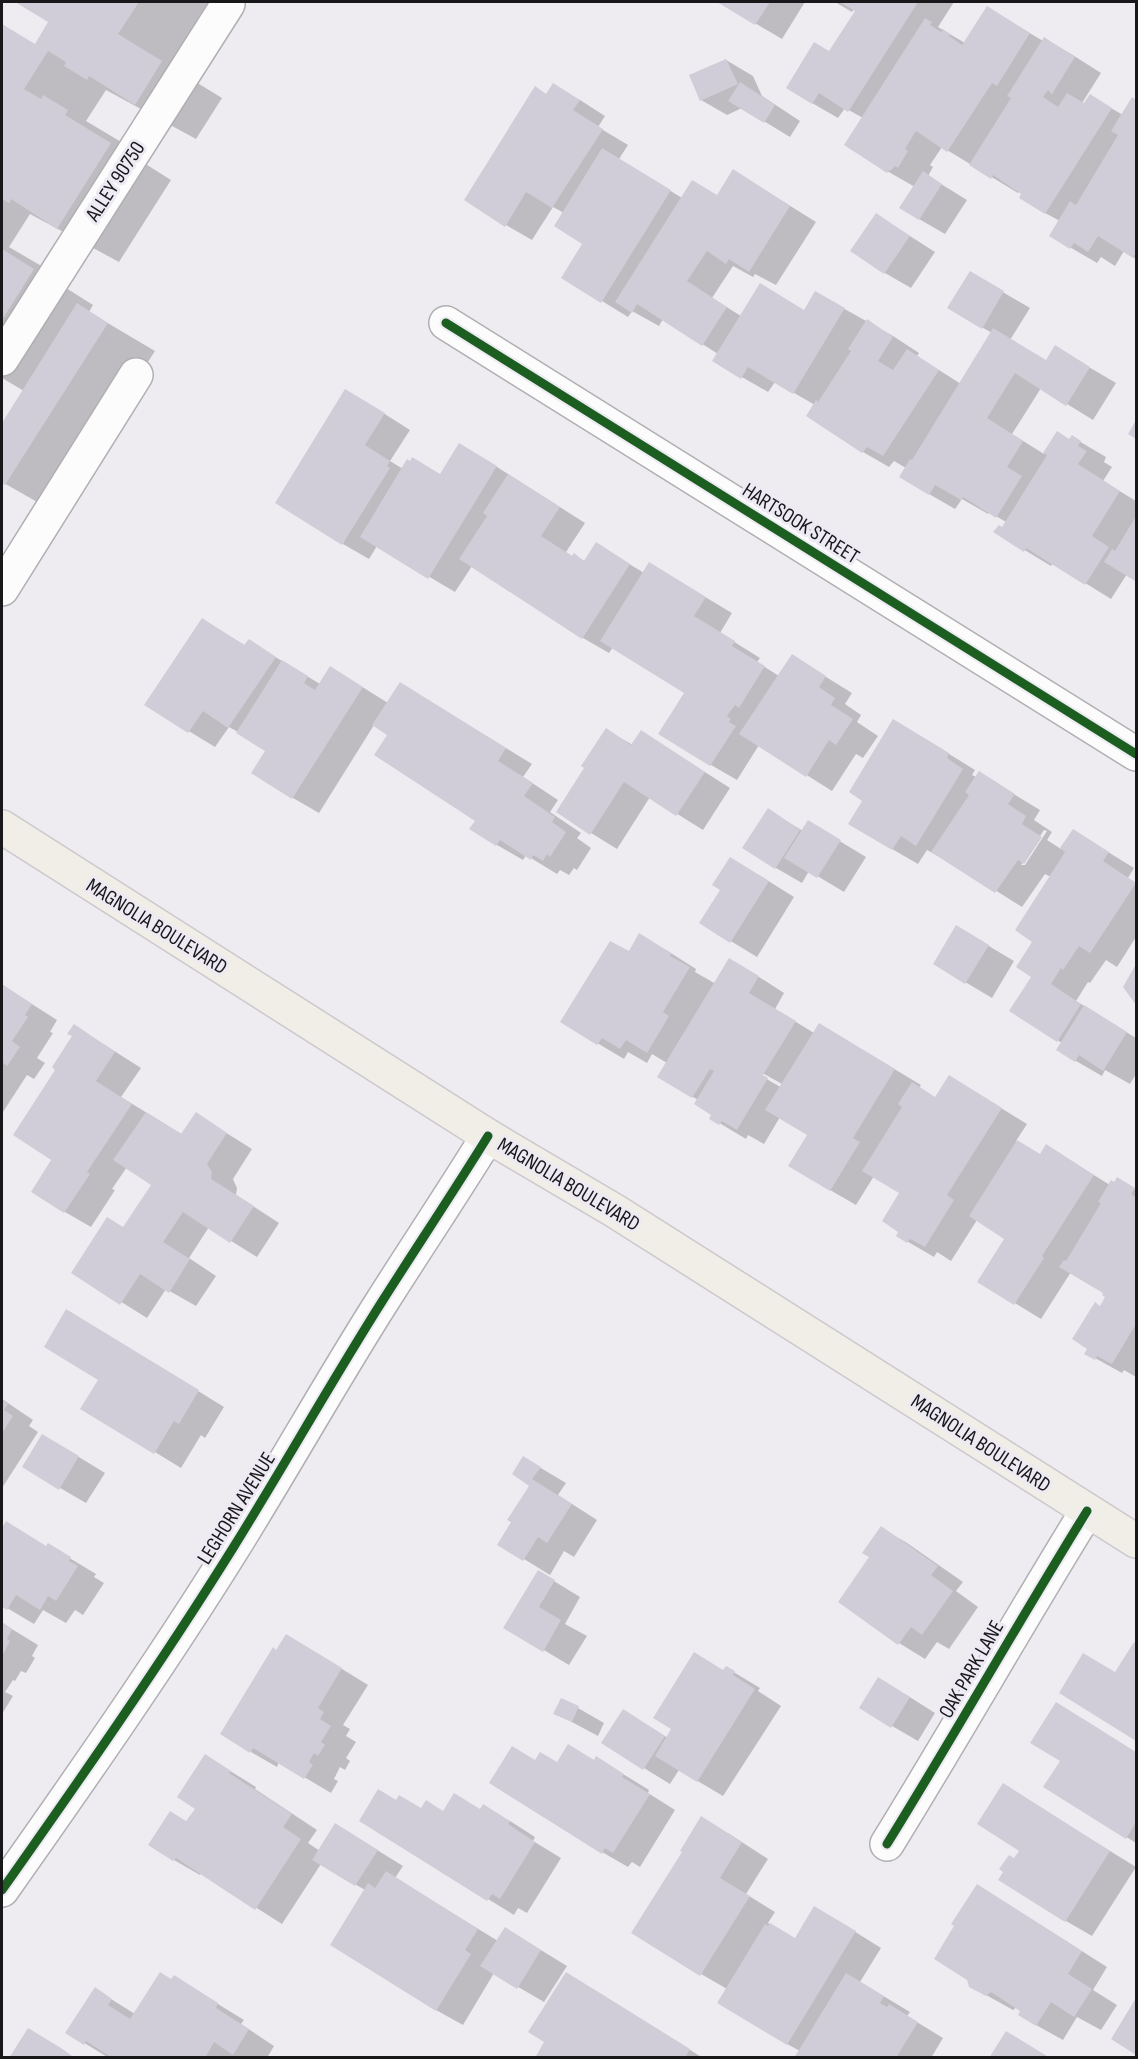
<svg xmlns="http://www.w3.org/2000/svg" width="1138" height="2059" viewBox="0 0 1138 2059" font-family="'Sofia Sans Condensed',sans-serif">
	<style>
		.shadow { fill: #0003; fill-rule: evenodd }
		.building { fill: #d1cdd8 }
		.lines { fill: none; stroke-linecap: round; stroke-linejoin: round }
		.minor-casing { stroke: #b0afb2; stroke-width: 36 }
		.major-casing { stroke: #cac9cc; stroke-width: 36 }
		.minor { stroke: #fcfcfd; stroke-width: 33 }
		.major { stroke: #f1ede7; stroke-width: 33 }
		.cycleway-casing { stroke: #edeaf3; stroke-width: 13 }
		.cycleway { stroke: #1b5e20; stroke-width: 9 }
		.labels { text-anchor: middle; stroke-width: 6; stroke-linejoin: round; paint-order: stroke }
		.street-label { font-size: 21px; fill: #18171a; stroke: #edeaf3 }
	</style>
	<rect width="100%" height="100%" fill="#eeecf1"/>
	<path class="shadow" d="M18,2H222L178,71L222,98L196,139L106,90L86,121L128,146L125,151L171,180L119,262L30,214L9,247L50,271L47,276L93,305L89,312L155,351L53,511L2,482V426L24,391L2,378V26L36,45L50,22Z
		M719,2H805L782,39Z
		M835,2H954L938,27L965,43L988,8L1043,41L1045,39L1071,54L1101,73L1082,103L1085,105L1090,96L1123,115L1132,99L1136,101V259L1124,251L1115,266L1101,257L1097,263L1051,236L1060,221L1045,213L1023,193L1019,191L1018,193L942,147L930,165L933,167L928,176L967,200L945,234L919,219L915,187L887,171L863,118L845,108L838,118L812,103L830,53L857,11L854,9L852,12Z
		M726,60L753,76L762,96L800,121L790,137L742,108L727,115L701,100Z
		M547,95L580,100L605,116L598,127L628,145L619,159L682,198L718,196L760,187L816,222L776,285L755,274L753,277L733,266L712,298L741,316L805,311L816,293L893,336L919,353L917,356L961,384L992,333L949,308L970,273L1030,308L1010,340L1047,362L1055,347L1116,383L1093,420L1041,388L1012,434L1044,454L1057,433L1070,441L1072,437L1106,457L1104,462L1112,467L1103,481L1136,501V580L1127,574L1111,599L1053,563L1051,566L995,532L1002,528L1006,522L989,512L988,514L962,499L955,509L929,494L906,468L894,461L889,467L863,452L808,416L815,405L775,382L768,392L714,361L718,354L663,319L659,326L632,311L628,317L563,277L584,243L564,213L553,207L532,240L506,225Z
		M877,215L935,252L911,288L885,273Z
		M372,406L410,430L390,461L403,469L441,475L486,460L585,523L566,552L573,557L574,555L586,562L597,544L644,573L675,579L732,613L720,633L760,658L757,662L779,676L792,656L852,693L845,704L861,715L857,722L878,736L863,758L856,754L832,791L759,745L737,780L711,765L686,692L613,647L609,653L583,638L472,566L455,592L377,546L369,559L343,544Z
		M203,620L246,646L249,641L320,684L356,683L388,703L401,684L532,764L523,777L558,800L550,812L581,833L577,838L591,848L577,870L574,868L569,875L560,870L557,874L526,855L523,860L497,845L477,820L389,735L374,725L319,813L293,798L267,750L238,732L229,727L215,747L146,705Z
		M606,730L633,745L642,732L730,788L703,830L650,797L617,849L591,833L586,768Z
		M920,736L975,770L972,775L976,777L979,773L1040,810L1034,820L1052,832L1047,840L1061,849L1074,831L1134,868L1128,878L1136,883V937L1117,967L1106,960L1090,983L1088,982L1076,1001L1136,1038V1074L1130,1084L1105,1070L1102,1076L1076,1061L1058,1050L1062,1043L1012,1011L1033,977L1034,941L1051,877L1045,874L1022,907L944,858L943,859L927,850L918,864L892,849ZM1044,830L1047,831L1025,865H1021Z
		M768,810L803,831L808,822L866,857L844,892L809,871L802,883L776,868Z
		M757,874L794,897L757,957L701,923L722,890Z
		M957,927L1014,961L992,998L935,964Z
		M666,950L696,969L695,972L716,984L756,975L784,993L775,1009L814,1033L846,1040L921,1085L919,1088L936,1098L975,1092L1027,1124L1016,1141L1041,1155L1047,1146L1110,1185L1114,1184L1117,1179L1136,1190V1377L1124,1370L1122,1373L1086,1353L1101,1308L1107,1297L1105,1293L1071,1272L1041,1319L979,1281L1007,1239L977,1220L951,1261L937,1252L934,1257L898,1236L901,1193L874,1176L856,1205L830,1190L809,1135L780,1117L764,1144L748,1135L746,1139L711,1118L713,1114L698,1100L659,1076L667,1063L652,1054L647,1063L628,1052L624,1059L562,1022L629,953ZM757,1070L782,1084V1088L755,1072Z
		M2,985L57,1020L50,1032L53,1033L37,1058L45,1063L34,1079L27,1075L3,1112L2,1111Z
		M75,1026L141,1068L121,1097L183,1135L196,1114L252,1149L233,1179L237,1188L236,1195L279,1223L257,1257L209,1227L189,1258L216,1276L196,1306L166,1289L147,1318L73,1272L124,1228L153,1184L127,1167L112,1189L115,1190L91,1227L65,1212L53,1159L57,1069L74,1036Z
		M93,1326L224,1407L205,1438L201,1435L181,1468L83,1408L100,1379Z
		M2,1399L33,1420L29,1426L38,1432L2,1488Z
		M69,1451L105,1473L86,1503L24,1467Z
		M524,1458L566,1483L558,1495L597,1520L574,1557L564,1551L550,1575L524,1559L531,1485Z
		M6,1523L47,1547L48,1545L96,1574L94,1577L104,1583L83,1615L75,1610L66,1623L43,1610L34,1624L2,1605V1531Z
		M881,1528L907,1543L963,1582L956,1591L978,1607L949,1649L937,1642L925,1659L899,1643L871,1557Z
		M539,1572L580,1597L565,1624L587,1636L569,1665L505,1627Z
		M2,1623L38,1645L32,1656L35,1658L26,1673L21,1671L15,1681L13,1680L5,1692L13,1696L2,1714Z
		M1134,1644L1136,1646V1739L1061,1693L1116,1674Z
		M277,1651H313L368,1685L343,1725L350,1729L346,1736L356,1742L346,1758L350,1761L345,1770L340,1767L334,1779L338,1781L331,1793L279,1762L277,1767L251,1752Z
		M727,1668L760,1688L758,1691L781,1706L723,1796L679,1770L670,1784L603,1743L624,1711L668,1738Z
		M905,1694L935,1713L918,1741L892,1726Z
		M578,1708L604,1723L598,1736L555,1713Z
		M1083,1719L1136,1753V1843L1046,1787L1062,1761Z
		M206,1756L256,1787L255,1789L317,1830L308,1843L320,1851L361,1840L403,1866L395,1878L498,1941L531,1944L567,1966L544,2002L494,1973L463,2025L436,2010L365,1890L321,1864L282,1924L201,1873L200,1875L174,1860L187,1822L197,1808Z
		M597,1758L649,1790L648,1793L675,1810L640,1867L632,1862L628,1867L602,1852L536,1761L558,1764L595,1761Z
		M1003,1785L1136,1867L1092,1936L1066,1921L1015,1860L1021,1851Z
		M397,1802L422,1810L444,1812L481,1810L510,1821L535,1837L533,1841L561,1858L527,1913L518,1908L514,1915L361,1821Z
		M728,1833L768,1859L746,1894L775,1912L768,1923L796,1939L841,1923L881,1948L860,1982L910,2012L907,2016L943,2038L931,2058H796L800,2051L787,2044L727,1989L701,1974Z
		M1003,1901L1107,1967L1093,1990L1117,2005L1101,2030L1077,2017L1063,2040L1036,2025L1017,2007L1013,2010L970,1986Z
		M174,1977L244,2020L241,2024L274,2046L267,2058H109L68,2033L95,1989L135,2014Z
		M593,1989L703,2058H536Z
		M1136,2001V2053L1113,2038Z"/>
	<path class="building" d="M15,2H139L118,34L162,61L135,105L89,76L87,80L64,66L66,62L48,51L24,89L41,99L43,95L68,110L65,115L111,143L57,229L11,199L9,203L2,199V24L35,44L48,22Z
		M717,2H770L755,25Z
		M840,2H918L848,112L819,93L812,104L786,88L814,42L829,51L855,11Z
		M987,6L1030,33L997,86L992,83L947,152L916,131L905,149L908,151L898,168L895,166L890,171L889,170L887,173L844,145L925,18L932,22L930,25L941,32L943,29L950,34L949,36L962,45Z
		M1044,37L1075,57L1052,94L1048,90L1043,97L1058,107L1067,93L1084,103L1090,94L1112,108L1045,214L1019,198L1021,194L993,175L991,179L969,165L1011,98L1007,96Z
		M726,59L738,84L700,101L689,75Z
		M740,82L775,105L764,123L728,101Z
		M553,83L580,100L573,110L603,129L552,208L526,192L505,227L464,200L535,86L546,94Z
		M1132,97L1136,100V254H1135L1133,258L1098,236L1088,252L1074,243L1070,249L1049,236L1070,201L1076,205L1118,135L1111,131Z
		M602,148L671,190L601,303L561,278L582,244L554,226Z
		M733,169L790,206L749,272L729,259L726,264L707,251L687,281L727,307L702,346L637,304L632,313L615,302L692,180L717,195Z
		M923,171L942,184L919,220L899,208Z
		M876,213L910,236L884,274L850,251Z
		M2,249L34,269L2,320Z
		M970,271L1004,291L982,329L947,308Z
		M760,283L804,310L815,291L845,308L793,394L748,367L741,379L712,361Z
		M77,303L108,323L5,485L2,483V423Z
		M867,319L893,337L878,361L893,370L907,349L939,370L883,456L867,447L862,453L806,416L816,400L818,402L851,351L848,349Z
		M993,328L1046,360L1055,345L1090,367L1066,406L1015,373L987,418L1023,441L1007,467L1022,476L996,518L963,497L961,500L935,485L929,495L899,477L910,459L912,460Z
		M345,389L385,413L365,445L390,461L387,466L390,468L342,545L275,503Z
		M1136,420V439L1128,434Z
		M1057,431L1069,439L1072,435L1081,441L1078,446L1087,451L1078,464L1120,491L1092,536L1109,547L1085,585L1026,548L1024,552L993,532L999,525L1002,527L1047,455L1043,453Z
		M459,443L497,466L428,579L360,537L407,459L410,461L412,457L440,474Z
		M508,474L560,507L541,536L572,556L574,553L584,561L596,542L630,564L582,639L459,559L487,516L483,513Z
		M1136,516V579L1135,581L1104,562L1112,549L1115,551Z
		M649,562L706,597L694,616L735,641L732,646L765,666L739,708L735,705L727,716L731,719L729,722L736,726L710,766L658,734L684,693L600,641Z
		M202,618L244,645L249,639L276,657L228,728L203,711L188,733L144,705Z
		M792,654L826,676L819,687L835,698L831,705L853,719L836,745L829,740L806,777L739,734Z
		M282,660L308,676L304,683L315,690L330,666L363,687L292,799L251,773L265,751L236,733Z
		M400,682L506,748L498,761L533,783L524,796L555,817L552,822L566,832L550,857L547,854L543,861L533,855L531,860L500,840L496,846L469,829L475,821L374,755L387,735L372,725Z
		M893,719L949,753L947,758L963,769L916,846L901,836L892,850L848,824L862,801L849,792Z
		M606,728L631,745L641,730L705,772L676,816L624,782L590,835L556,812L584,768L581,766Z
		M979,771L1015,794L1008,804L1026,816L1022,824L1042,837L1024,864L1018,860L995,893L931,852L969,795L965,792Z
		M768,808L800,830L775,869L742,848Z
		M808,820L841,840L817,878L784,858Z
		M1073,829L1109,852L1103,861L1136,883L1090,953L1079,946L1063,970L1061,968L1051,984L1081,1004L1057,1042L1009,1011L1031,977L1016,967L1032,942L1015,930L1065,852L1060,848Z
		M730,857L769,881L730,943L699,923L720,890L712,885Z
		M956,925L989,945L965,984L933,964Z
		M639,933L671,953L670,956L690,967L663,1012L669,1016L647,1053L626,1040L620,1049L602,1038L597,1045L560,1022L610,941L629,951Z
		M729,958L759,976L749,993L796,1021L763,1075L768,1078L737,1130L722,1121L719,1125L709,1119L711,1115L694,1104L714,1071L710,1069L692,1098L657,1077Z
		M1136,964V1005L1123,987Z
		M2,984L32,1004L25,1015L28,1017L12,1041L20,1047L7,1066L2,1062Z
		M1084,1005L1127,1032L1103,1071L1079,1055L1075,1062L1056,1050Z
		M819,1023L895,1069L853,1138L860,1142L830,1191L788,1166L807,1135L765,1110Z
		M74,1024L115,1052L96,1081L132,1104L87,1172L90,1174L64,1213L31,1192L51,1160L13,1135L55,1070L52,1067L72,1036L67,1034Z
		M949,1075L1002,1108L947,1195L954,1200L925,1247L910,1239L907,1243L896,1236L898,1232L882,1221L899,1193L862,1171L902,1107L898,1104L912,1082L935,1097Z
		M146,1112L181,1134L196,1112L227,1133L207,1164L212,1172L211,1179L254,1206L230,1243L183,1212L163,1242L190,1259L169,1293L140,1274L120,1305L71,1273L107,1217L123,1227L151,1185L113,1160Z
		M1017,1140L1040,1154L1046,1144L1094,1175L1042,1256L1044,1258L1014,1305L977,1282L1004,1239L969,1216Z
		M1117,1177L1135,1188L1131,1194L1136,1198V1324L1112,1364L1097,1356L1095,1360L1084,1354L1087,1349L1072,1339L1095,1302L1100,1306L1105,1297L1102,1295L1103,1293L1059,1267L1064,1260L1066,1261L1101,1203L1098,1202L1111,1180L1114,1182Z
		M66,1309L199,1390L179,1424L174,1421L154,1454L80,1409L98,1380L44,1347Z
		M2,1400L8,1404L4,1410L13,1416L2,1433Z
		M42,1434L79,1456L59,1490L22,1467Z
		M523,1456L541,1467L532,1479L572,1504L547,1543L538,1537L523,1561L497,1545L511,1522L507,1520L529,1486L512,1474Z
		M6,1521L46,1546L48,1543L71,1557L69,1561L78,1566L56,1601L48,1596L40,1610L16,1595L7,1610L2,1607V1528Z
		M881,1526L938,1566L931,1575L953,1591L922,1635L911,1627L898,1645L838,1602L869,1557L862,1553Z
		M538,1570L555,1580L539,1607L561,1620L543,1652L503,1628Z
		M2,1622L12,1629L7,1639L10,1641L2,1656Z
		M286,1634L342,1668L318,1708L324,1712L320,1719L331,1726L321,1742L325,1745L318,1756L314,1753L309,1762L313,1765L304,1779L253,1748L250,1753L220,1734L273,1647L276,1650Z
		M1134,1642L1136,1644V1741L1059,1693L1083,1653L1115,1672Z
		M694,1652L723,1670L726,1666L735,1671L733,1675L755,1689L697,1782L655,1756L671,1729L653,1718Z
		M878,1677L910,1697L891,1728L859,1708Z
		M561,1698L579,1706L572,1722L553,1714Z
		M1056,1702L1136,1752V1822L1126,1839L1043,1787L1060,1761L1030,1743Z
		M623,1709L665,1736L643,1770L601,1743Z
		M568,1744L594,1760L596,1756L624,1774L622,1777L650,1794L613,1853L605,1848L602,1854L489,1783L512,1746L535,1760L540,1752L557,1762Z
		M205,1754L231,1771L229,1773L292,1814L283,1827L301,1839L255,1910L176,1858L173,1861L148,1845L170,1811L186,1821L195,1809L177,1797Z
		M1003,1783L1110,1851L1065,1922L998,1880L1003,1872L999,1869L1009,1855L1014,1858L1019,1851L977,1824Z
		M378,1789L396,1800L399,1795L421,1808L426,1800L443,1811L454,1793L480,1809L483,1804L510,1821L508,1824L535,1842L500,1899L492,1894L487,1901L359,1821Z
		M701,1816L742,1842L720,1878L750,1896L700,1976L631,1933L682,1852L680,1851Z
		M335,1823L378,1850L355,1886L312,1860Z
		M386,1871L478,1929L465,1950L471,1954L436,2011L330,1945L368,1883L375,1888Z
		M977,1884L1082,1951L1068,1974L1092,1989L1074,2017L1051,2002L1036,2026L1018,2015L1020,2011L991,1992L986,1996L969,1987L967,1980L934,1959L954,1926L951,1924Z
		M814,1906L856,1931L787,2045L717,2003L765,1924L768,1926L770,1923L795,1938Z
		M505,1927L541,1950L517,1989L480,1966Z
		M160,1972L171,1979L174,1975L218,2003L216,2008L249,2029L233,2055L214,2042L205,2058H112L86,2041L84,2045L65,2033L95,1987L112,1999L108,2005L130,2019Z
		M566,1972L690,2049L685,2058H535L544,2042L528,2032Z
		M846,1973L884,1996L880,2003L887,2007L889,2004L918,2022L896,2058H794Z
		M1136,1998V2055L1111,2039Z
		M28,2028L61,2048L75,2058H9Z
		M1006,2031L1047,2056L1046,2058H989Z"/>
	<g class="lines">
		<defs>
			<path id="minor" d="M446,323L1136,754
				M2,359L228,4
				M2,589L136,375
				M887,1844C955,1734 1019,1621 1087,1511
				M2,1890C81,1778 160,1665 233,1548C284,1466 331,1382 383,1300C418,1245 454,1191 488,1136"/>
			<path id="major" d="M2,827L488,1136L615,1211L1136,1541"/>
		</defs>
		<use href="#minor" class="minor-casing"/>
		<use href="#major" class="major-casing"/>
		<use href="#minor" class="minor"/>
		<use href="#major" class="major"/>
		<defs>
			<path id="cycleway" d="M446,323L1136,754
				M887,1844C955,1734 1019,1621 1087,1511
				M2,1890C81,1778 160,1665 233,1548C284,1466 331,1382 383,1300C418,1245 454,1191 488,1136"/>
		</defs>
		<use href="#cycleway" class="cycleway-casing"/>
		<use href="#cycleway" class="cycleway"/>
	</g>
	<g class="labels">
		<g class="street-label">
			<text transform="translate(115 181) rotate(-57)" y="7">ALLEY 90750</text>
			<text transform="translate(801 523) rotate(32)" y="7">HARTSOOK STREET</text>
			<text transform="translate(157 926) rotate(32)" y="7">MAGNOLIA BOULEVARD</text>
			<text transform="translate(569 1184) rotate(31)" y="7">MAGNOLIA BOULEVARD</text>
			<text transform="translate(981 1443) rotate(33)" y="7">MAGNOLIA BOULEVARD</text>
			<text transform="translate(236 1508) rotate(-58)" y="7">LEGHORN AVENUE</text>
			<text transform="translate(971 1669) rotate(-60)" y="7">OAK PARK LANE</text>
		</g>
	</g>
	<rect width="1138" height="2059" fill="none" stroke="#18171a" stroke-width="6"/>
</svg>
